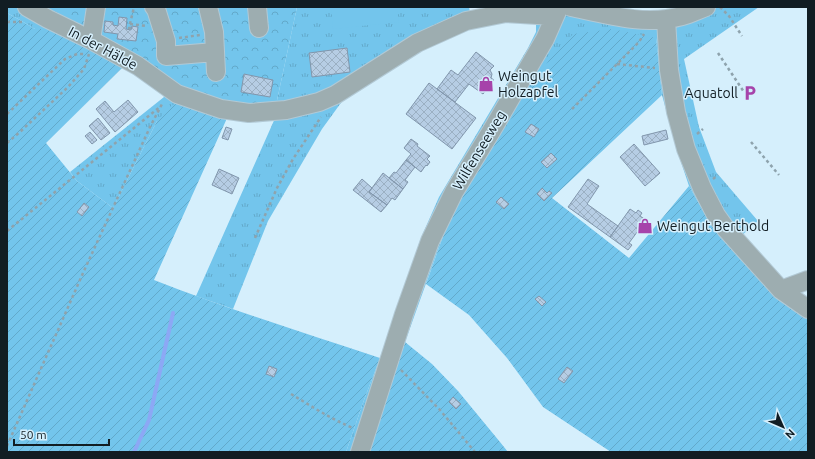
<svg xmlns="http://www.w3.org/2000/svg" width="815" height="459" viewBox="0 0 815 459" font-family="Ubuntu,sans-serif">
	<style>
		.grass { fill: url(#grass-tufts) }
		.park { fill: url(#park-crowns) }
		.garden { fill: url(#garden-furrows) }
		.pitch { fill: #73c5ec }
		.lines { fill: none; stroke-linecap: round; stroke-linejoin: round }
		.stream { stroke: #8ca8f5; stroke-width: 4 }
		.building { fill: url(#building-cross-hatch); stroke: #8196ac }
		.minor-casing { stroke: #b2c9d5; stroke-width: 20 }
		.path { stroke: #8ea3ad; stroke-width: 2.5; stroke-dasharray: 3 3; stroke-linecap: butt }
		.minor { stroke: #9dadb0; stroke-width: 18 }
		.labels { text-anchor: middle; stroke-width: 3; stroke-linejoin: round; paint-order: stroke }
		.street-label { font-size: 14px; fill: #111d23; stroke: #d5effc }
		.poi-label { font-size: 14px; fill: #111d23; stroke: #d5effc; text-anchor: start }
	</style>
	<defs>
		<pattern id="grass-tufts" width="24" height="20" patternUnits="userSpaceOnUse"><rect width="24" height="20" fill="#73c5ec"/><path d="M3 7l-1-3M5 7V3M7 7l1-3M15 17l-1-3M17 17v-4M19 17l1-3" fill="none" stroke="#62a9ca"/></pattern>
		<pattern id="park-crowns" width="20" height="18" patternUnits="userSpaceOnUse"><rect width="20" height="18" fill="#73c5ec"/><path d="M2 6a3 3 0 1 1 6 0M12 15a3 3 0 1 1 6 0" fill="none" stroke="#62a9ca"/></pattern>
		<pattern id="garden-furrows" width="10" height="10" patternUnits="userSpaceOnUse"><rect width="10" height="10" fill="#73c5ec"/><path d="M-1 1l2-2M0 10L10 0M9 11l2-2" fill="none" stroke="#62a9ca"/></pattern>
		<pattern id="building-cross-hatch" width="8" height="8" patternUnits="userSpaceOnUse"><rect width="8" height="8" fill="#b6cde4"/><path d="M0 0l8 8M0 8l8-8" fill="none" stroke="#9bb0c3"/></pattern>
	</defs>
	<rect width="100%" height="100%" fill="#d5effc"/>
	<path class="grass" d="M7,7H36L276,105L297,7H469L470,12L654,13L683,7H759L684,59L699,127L716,172L758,221L740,237L782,279L808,298V320L776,295L738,257L709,221L689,186L677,150L662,95L656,38L452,211L405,342L369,452H346L364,400L380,358L421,238L439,197L528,48L536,32V24L529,21L512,18L466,26L419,47L343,100L322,129L268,221L233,309L196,296L276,116L157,121L113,208L77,181L70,172L164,97L163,93L124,66L55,29H35L20,20L7,13Z"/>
	<path class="park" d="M36,7H297L276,105L231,106L194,95Z"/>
	<path class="garden" d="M7,13L20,20L35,29H55L124,66L46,143L77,181L113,208L157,121L172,105L185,102L228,116L154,280C228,309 304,333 380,358L364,400L346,452H7Z
		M612,29L656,38L662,95L552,198L629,258L689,186L709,221L738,257L776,295L808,320V452H611L543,407L507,358L469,315L426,284L452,211L551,57L573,34Z
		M405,342L432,364L458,391L500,442L508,452H369Z"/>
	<path class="pitch" d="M331,7H397L399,22L333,29Z"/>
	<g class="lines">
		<path class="stream" d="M134,452L149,420L173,313"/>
	</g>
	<path class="building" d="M119,17L127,18L126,29L131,30L132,26L138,27L136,41L117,39L118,34L104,32L105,21L113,22V25L118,26Z
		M347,48L350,72L312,77L309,53Z
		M476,52L494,66L490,70L492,74L491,78L494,80L491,83L492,84L483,94L469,84L455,102L437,89L451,70L458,75Z
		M244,74L273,80L270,97L241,92Z
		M429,83L476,118L452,149L406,114Z
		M128,100L138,112L115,132L96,109L105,101L114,112Z
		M98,118L110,133L101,140L89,126Z
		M531,124L539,129L534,137L525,132Z
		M226,127L232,129L228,140L222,138Z
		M666,130L668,139L644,145L642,136Z
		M90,132L97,140L92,144L85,136Z
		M411,139L418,144L417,146L430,156L427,159L430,162L427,166L426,165L421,172L406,160L411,154L404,148Z
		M634,144L660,173L645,186L620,157Z
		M551,153L557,159L547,168L541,162Z
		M406,160L415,167L405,180L408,182L403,189L389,178L394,172L396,173Z
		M219,169L239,178L232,194L212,185Z
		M383,173L403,189L395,200L392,198L387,205L369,192Z
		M362,179L372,188L369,192L387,205L381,212L353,190Z
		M588,179L599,186L587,204L618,226L610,237L568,207Z
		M542,188L547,193L549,191L552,193L544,201L537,194Z
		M501,197L509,204L504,209L496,202Z
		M84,203L89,207L82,216L77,212Z
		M630,209L636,213L638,210L642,213L640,216L646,220L629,243L632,245L628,250L610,237Z
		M539,296L546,302L542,306L535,299Z
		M269,366L277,369L274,377L266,374Z
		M567,367L573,371L564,383L558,379Z
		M453,397L461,404L456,409L449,402Z"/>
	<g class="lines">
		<defs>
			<path id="minor" d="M27,7L48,19L91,40L138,66L177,94L221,109L249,113L286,110L319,102L335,95L417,43L466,21L506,13L554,16
				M154,7L156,9L166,41V56L215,52
				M208,7L214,32L216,72
				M257,7L259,28
				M571,7C608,15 645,26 682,16C690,14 698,10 706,7
				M666,19L669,70L676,112L686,149L702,188L716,215L726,229L781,290L808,309
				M91,40L96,7
				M781,290L808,280
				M360,452L404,314L430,241L454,192L492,130L545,39L559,7"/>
		</defs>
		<use href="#minor" class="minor-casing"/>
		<path class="path" d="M720,7L729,16L742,36
			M7,22H22
			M130,24L147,26
			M131,28H129L134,7
			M179,38L200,35
			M718,53L744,92
			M617,64L655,68
			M572,109L639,42L644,34
			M7,114L65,59L77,54H85
			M697,134L703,129
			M751,142L779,175
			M7,143L21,131L68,87L84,69L89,54
			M713,179L718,175
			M7,231L161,106
			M255,238L277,188L293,159L321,117
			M401,370L440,410L475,452
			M291,394C311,406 331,419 353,428
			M7,446L83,273L150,127L162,104"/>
		<use href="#minor" class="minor"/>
	</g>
	<defs>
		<symbol id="shop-bare" viewBox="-9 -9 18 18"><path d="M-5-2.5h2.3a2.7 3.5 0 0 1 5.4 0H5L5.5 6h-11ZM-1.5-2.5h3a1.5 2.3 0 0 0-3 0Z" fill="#a643aa" stroke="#d5effc" stroke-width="2.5" paint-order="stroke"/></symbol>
		<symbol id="parking-bare" viewBox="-9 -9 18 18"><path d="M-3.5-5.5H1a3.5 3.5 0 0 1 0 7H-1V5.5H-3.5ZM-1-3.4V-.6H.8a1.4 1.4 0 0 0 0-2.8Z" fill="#a643aa" stroke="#d5effc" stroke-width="2.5" paint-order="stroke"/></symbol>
	</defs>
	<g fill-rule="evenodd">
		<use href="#shop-bare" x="475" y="73" width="22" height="22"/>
		<use href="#parking-bare" x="739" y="82" width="22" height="22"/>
		<use href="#shop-bare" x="634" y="215" width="22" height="22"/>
	</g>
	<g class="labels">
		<g class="street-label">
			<text transform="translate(103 48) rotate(28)" y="5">In der Hälde</text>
			<text transform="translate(479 150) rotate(-59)" y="5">Wilfenseeweg</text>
		</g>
		<g class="poi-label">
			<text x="498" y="81">Weingut<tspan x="498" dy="16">Holzapfel</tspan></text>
			<text x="738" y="98" text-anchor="end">Aquatoll</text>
			<text x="657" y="231">Weingut Berthold</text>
		</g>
	</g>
	<rect width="815" height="459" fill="none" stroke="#111d23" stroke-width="16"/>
	<g transform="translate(783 427) rotate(135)" stroke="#d5effc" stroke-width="3" paint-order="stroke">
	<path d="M0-3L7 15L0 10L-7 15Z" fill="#111d23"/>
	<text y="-6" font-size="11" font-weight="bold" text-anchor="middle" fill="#111d23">N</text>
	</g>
	<path d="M14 439v6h95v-6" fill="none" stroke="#111d23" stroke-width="2"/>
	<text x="20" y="439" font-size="12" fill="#111d23" stroke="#d5effc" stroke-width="3" paint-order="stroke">50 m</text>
</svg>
